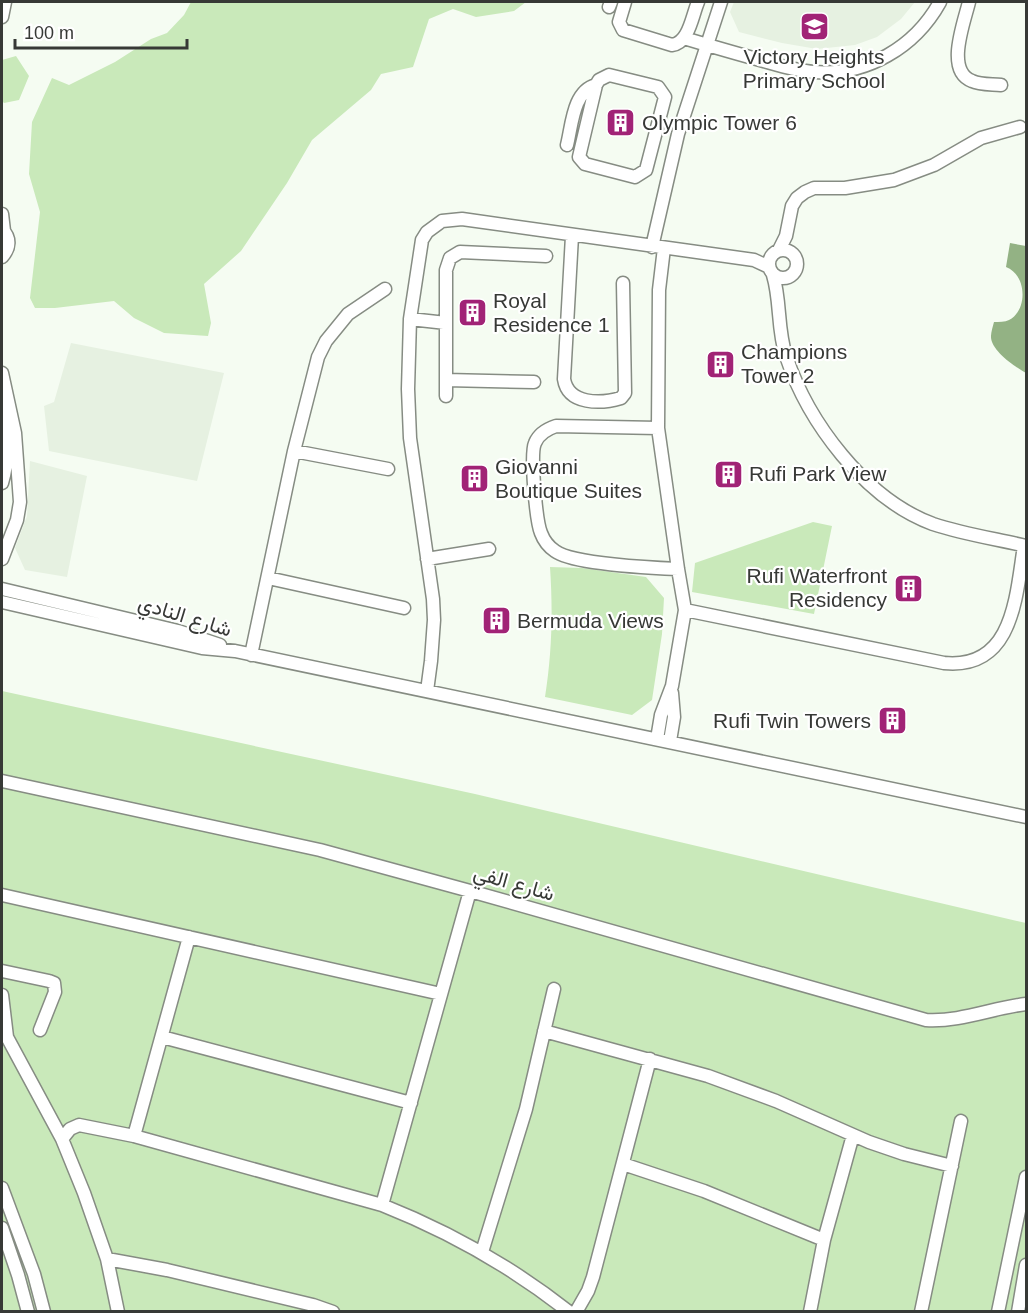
<svg xmlns="http://www.w3.org/2000/svg" width="1028" height="1313" viewBox="0 0 1028 1313" font-family="Helvetica,Vazirmatn,sans-serif">
	<style>
		.built { fill: #e6f1e1 }
		.green { fill: #c9e9ba }
		.water { fill: #93b284 }
		.lines { fill: none; stroke-linecap: round; stroke-linejoin: round }
		.minor-casing { stroke: #868c83; stroke-width: 15 }
		.minor { stroke: #fff; stroke-width: 12 }
		.labels { text-anchor: middle; stroke-width: 4.5; stroke-linejoin: round; paint-order: stroke }
		.poi-label { font-size: 21px; fill: #373936; stroke: #fff; text-anchor: start }
		.street-label { font-size: 21px; fill: #373936; stroke: #fff }
	</style>
	<rect width="100%" height="100%" fill="#f5fcf2"/>
	<path class="built" d="M734,2H915L901,19L877,37L855,45L817,49L782,43L739,32L730,12Z
		M71,343L224,373L197,481L49,451L44,406L54,402Z
		M30,461L87,476L67,577L25,570L15,548L27,516Z"/>
	<path class="green" d="M191,2H526L514,11L476,17L453,9L429,19L413,67L381,74L371,90L312,140L287,183L241,251L204,284L211,323L208,336L164,333L134,318L114,301L55,308H35L30,298L40,212L29,174L32,122L52,78L69,85L115,62L151,39L167,33L184,15Z
		M16,56L29,76L19,100L4,103L2,101V60Z
		M813,522L832,526L814,614L692,592L695,563Z
		M550,567L582,568L646,577L664,598L662,634L652,700L632,715L545,697C552,653 553,611 550,567Z
		M2,691L475,794L1026,923V1311H2Z"/>
	<path class="water" d="M1010,243L1026,246V373C1015,367 990,350 991,336C991,332 993,326 994,322C999,322 1005,322 1009,320C1028,310 1027,275 1006,267Z"/>
	<g class="lines">
		<defs>
			<path id="minor" d="M625,2L619,22L623,30L672,45C689,43 692,16 698,2
				M969,2C964,23 945,71 972,81C980,85 992,84 1001,85
				M609,7L611,2
				M2,17L5,2
				M684,38C710,46 735,53 760,60C778,65 796,71 814,72C867,76 915,47 940,2
				M609,75L658,87L665,97L646,170L635,177L585,164L579,157L596,85L599,80Z
				M567,145C572,125 573,91 596,85
				M2,214L4,231
				M2,229C11,238 10,248 2,257
				M572,236L564,379C568,405 601,404 621,398L625,393L623,283
				M652,247L678,134L721,2
				M769 264a14 14 0 1 1 28 0a14 14 0 1 1-28 0Z
				M779,250L786,236L792,206L797,198L805,192L814,188H845L894,180L934,165L981,138L1020,127
				M773,275C781,301 777,329 786,356C808,422 865,499 933,524C963,534 996,539 1026,546
				M410,319L446,323
				M2,373L15,433L20,502L17,520L2,559
				M446,380L534,382
				M446,396V270L450,258L460,252L546,256
				M2,410C8,434 9,460 2,483
				M658,428L556,426C547,429 539,433 535,443C530,454 536,521 541,533C544,541 549,547 555,551C572,564 654,568 678,569
				M294,451L388,469
				M427,559L489,549
				M268,578L404,608
				M2,589L178,631L220,645
				M2,602L202,648L235,651L1026,817
				M685,610L944,663C1014,670 1016,595 1024,546
				M251,655L294,451L318,357L326,341L348,314L385,289
				M427,691L431,661L434,620L433,599L410,438L408,389L410,319L422,240L427,232L442,221L462,219L754,260L769,267
				M657,739L661,715L672,686L685,610L678,569L658,428L659,290L664,248
				M670,741L674,717L672,693
				M2,781L320,850L470,891L926,1020C961,1022 992,1008 1026,1004
				M2,895L441,994
				M2,971L49,981L54,983L55,992L40,1030
				M2,995L7,1037L62,1139L84,1193L107,1259L167,1270L313,1305L333,1312
				M544,1031L708,1076L776,1101L869,1142L904,1154L952,1166
				M162,1037L411,1103
				M134,1136L189,937
				M62,1139L70,1129L79,1125L134,1136L382,1205C450,1232 512,1267 569,1312
				M623,1164L704,1191L824,1240
				M2,1188L34,1274L44,1312
				M382,1205L470,891
				M2,1228L18,1275L28,1312
				M482,1252L526,1109L554,989
				M107,1259L118,1312
				M576,1312L588,1291L593,1277L650,1059
				M810,1312L824,1240L853,1135
				M921,1312L961,1121
				M998,1312L1026,1177
				M1018,1312L1026,1265"/>
		</defs>
		<use href="#minor" class="minor-casing"/>
		<use href="#minor" class="minor"/>
	</g>
	<defs>
		<symbol id="school-square" viewBox="-11 -11 22 22"><rect x="-9" y="-9" width="18" height="18" rx="4" fill="#a12376" stroke="#fff"/><path d="M0-5L7-2L0 1L-7-2ZM-4 1L0 2.5L4 1V4Q0 6-4 4Z" fill="#fff"/></symbol>
		<symbol id="building-square" viewBox="-11 -11 22 22"><rect x="-9" y="-9" width="18" height="18" rx="4" fill="#a12376" stroke="#fff"/><path d="M-4-6H4V6H1V3H-1V6H-4ZM-2.5-4.3h1.7v1.8h-1.7ZM.8-4.3h1.7v1.8H.8ZM-2.5-1h1.7V.8h-1.7ZM.8-1h1.7V.8H.8Z" fill="#fff"/></symbol>
	</defs>
	<g fill-rule="evenodd">
		<use href="#school-square" x="798" y="10" width="33" height="33"/>
		<use href="#building-square" x="604" y="106" width="33" height="33"/>
		<use href="#building-square" x="456" y="296" width="33" height="33"/>
		<use href="#building-square" x="704" y="348" width="33" height="33"/>
		<use href="#building-square" x="712" y="458" width="33" height="33"/>
		<use href="#building-square" x="458" y="462" width="33" height="33"/>
		<use href="#building-square" x="892" y="572" width="33" height="33"/>
		<use href="#building-square" x="480" y="604" width="33" height="33"/>
		<use href="#building-square" x="876" y="704" width="33" height="33"/>
	</g>
	<g class="labels">
		<g class="poi-label">
			<text x="814" y="64" text-anchor="middle">Victory Heights<tspan x="814" dy="24">Primary School</tspan></text>
			<text x="642" y="130">Olympic Tower 6</text>
			<text x="493" y="308">Royal<tspan x="493" dy="24">Residence 1</tspan></text>
			<text x="741" y="359">Champions<tspan x="741" dy="24">Tower 2</tspan></text>
			<text x="495" y="474">Giovanni<tspan x="495" dy="24">Boutique Suites</tspan></text>
			<text x="749" y="481">Rufi Park View</text>
			<text x="887" y="583" text-anchor="end">Rufi Waterfront<tspan x="887" dy="24">Residency</tspan></text>
			<text x="517" y="628">Bermuda Views</text>
			<text x="871" y="728" text-anchor="end">Rufi Twin Towers</text>
		</g>
		<g class="street-label">
			<text transform="translate(185 616) rotate(17)" y="7">شارع النادي</text>
			<text transform="translate(514 883) rotate(16)" y="7">شارع الفي</text>
		</g>
	</g>
	<rect width="1028" height="1313" fill="none" stroke="#373936" stroke-width="6"/>
	<path d="M15 39v9h172v-9" fill="none" stroke="#373936" stroke-width="3"/>
	<text x="24" y="39" font-size="18" fill="#373936" stroke="#ffffff" stroke-width="4.5" paint-order="stroke">100 m</text>
</svg>
